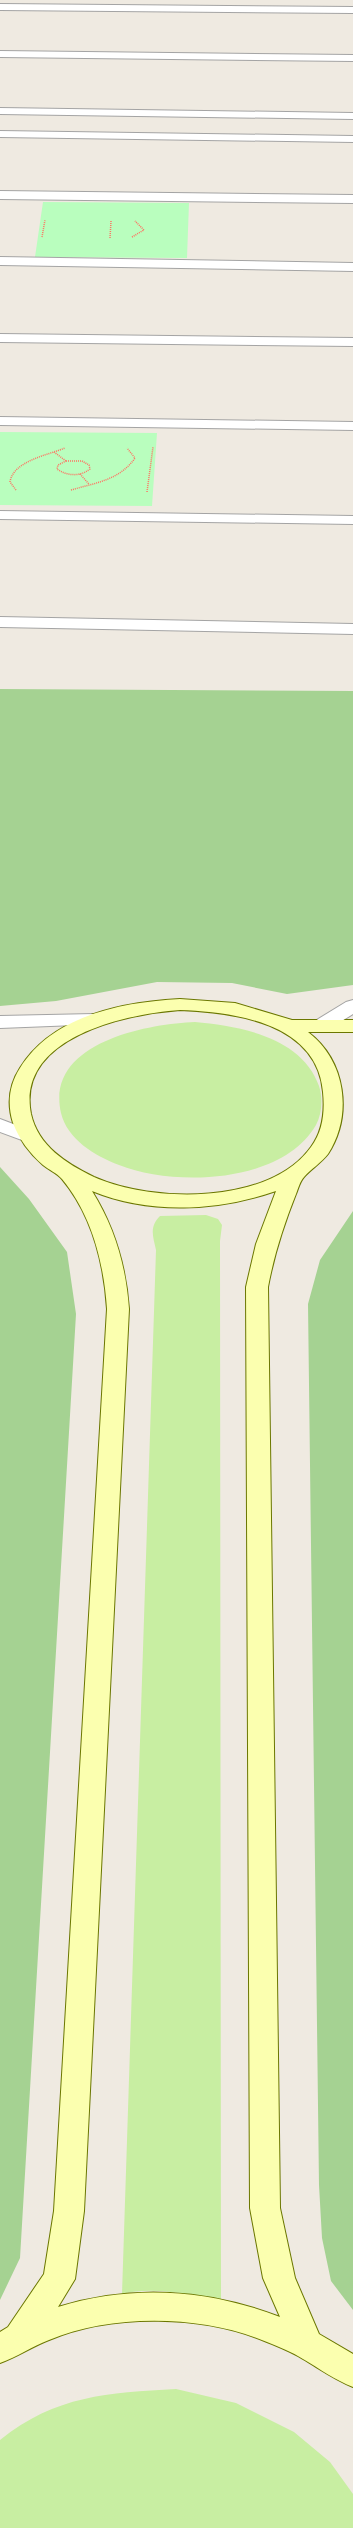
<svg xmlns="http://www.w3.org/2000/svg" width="353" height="2528" viewBox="0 0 353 2528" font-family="'Space Grotesk',sans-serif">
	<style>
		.grass { fill: #c8eea2 }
		.forest { fill: #a5d292 }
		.park { fill: #b9febe }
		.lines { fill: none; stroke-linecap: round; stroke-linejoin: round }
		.street-casing { stroke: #a4a4a4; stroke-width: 2 }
		.secondary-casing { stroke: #6b7700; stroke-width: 2 }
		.path { stroke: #ff7262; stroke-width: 1.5; stroke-dasharray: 1 1; stroke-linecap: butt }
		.street { fill: #fff; fill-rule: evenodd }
		.secondary { fill: #fbffaf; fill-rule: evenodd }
	</style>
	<rect width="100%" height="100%" fill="#efeae1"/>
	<path class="grass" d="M195,1022C240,1026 302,1037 319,1086C323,1098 322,1114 316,1125C282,1184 174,1187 119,1165C95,1156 67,1139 61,1113C45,1043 146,1024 195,1022Z
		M206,1215L218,1219L222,1225L220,1241L221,2302C190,2294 153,2286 122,2294L156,1250C153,1236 149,1227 160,1216Z
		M176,2389L236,2403L294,2432L330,2462L353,2494V2528H0V2440C56,2395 108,2393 176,2389Z"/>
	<path class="forest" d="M0,689L353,691V985L287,994L232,983L157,982L56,1001L0,1006Z
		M0,1167L29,1199L67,1252L76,1314L20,2258L0,2300Z
		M353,1211V2310L331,2281L322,2238L319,2185L308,1304L320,1260Z"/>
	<path class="park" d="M43,202L189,203L187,258L35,257Z
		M0,432L157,433L152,506L0,505Z"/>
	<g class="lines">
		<defs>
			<path id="street" d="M0,4L353,7V13L0,10Z
				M0,51L353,55V61L0,57Z
				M0,108L353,113V119L0,114Z
				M0,131L353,136V142L0,137Z
				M0,191L353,195V203L0,199Z
				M0,257L353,263V271L0,265Z
				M0,334L353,338V346L0,342Z
				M0,417L353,422V430L0,425Z
				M0,511L353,516V524L0,519Z
				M0,617L353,624V634L0,627Z
				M353,1000V1014L329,1029H315L312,1025L315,1021L346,1002Z
				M94,1014L101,1016L104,1020L101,1024L0,1028V1016Z
				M0,1119L37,1133L40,1137L37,1141L30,1143L0,1132Z"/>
			<path id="secondary" d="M180,999L235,1003L292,1020H353V1032H308C346,1061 353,1115 328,1154C321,1163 311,1169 304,1177C300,1181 298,1189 296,1194C284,1224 274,1255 268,1287L280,2208L295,2278L319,2334L353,2354V2387C335,2380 320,2369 303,2359C292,2352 279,2347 267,2342C204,2315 113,2313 49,2340C33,2346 17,2357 0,2363V2332L8,2327L44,2274L54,2211L107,1309C104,1264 92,1215 62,1179C57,1173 49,1170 43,1165C30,1154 19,1139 13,1123C7,1104 9,1085 20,1068C53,1015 123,1002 180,999ZM180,1010C235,1012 317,1023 323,1092C325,1112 323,1131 311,1147C270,1205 152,1203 94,1177C67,1164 38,1146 31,1114C16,1037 126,1014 180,1010ZM92,1191C150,1215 218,1211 276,1191L256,1244L246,1287L250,2208L263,2278L280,2317C208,2289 132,2284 58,2307L75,2279L84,2211L129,1309C126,1266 115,1228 92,1191Z"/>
		</defs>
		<use href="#street" class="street-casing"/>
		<use href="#secondary" class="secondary-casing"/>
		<path class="path" d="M42,237L45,220
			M132,237L144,230L135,221
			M110,238L111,221
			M54,452L66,461
			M66,461H82L89,465L90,469C80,477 67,476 57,469L58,465Z
			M80,474L89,484
			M16,490L10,482C13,461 48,455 65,448
			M71,490C95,483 120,480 135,458L127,448
			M147,492L153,447"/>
		<use href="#street" class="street"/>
		<use href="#secondary" class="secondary"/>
	</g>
</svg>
